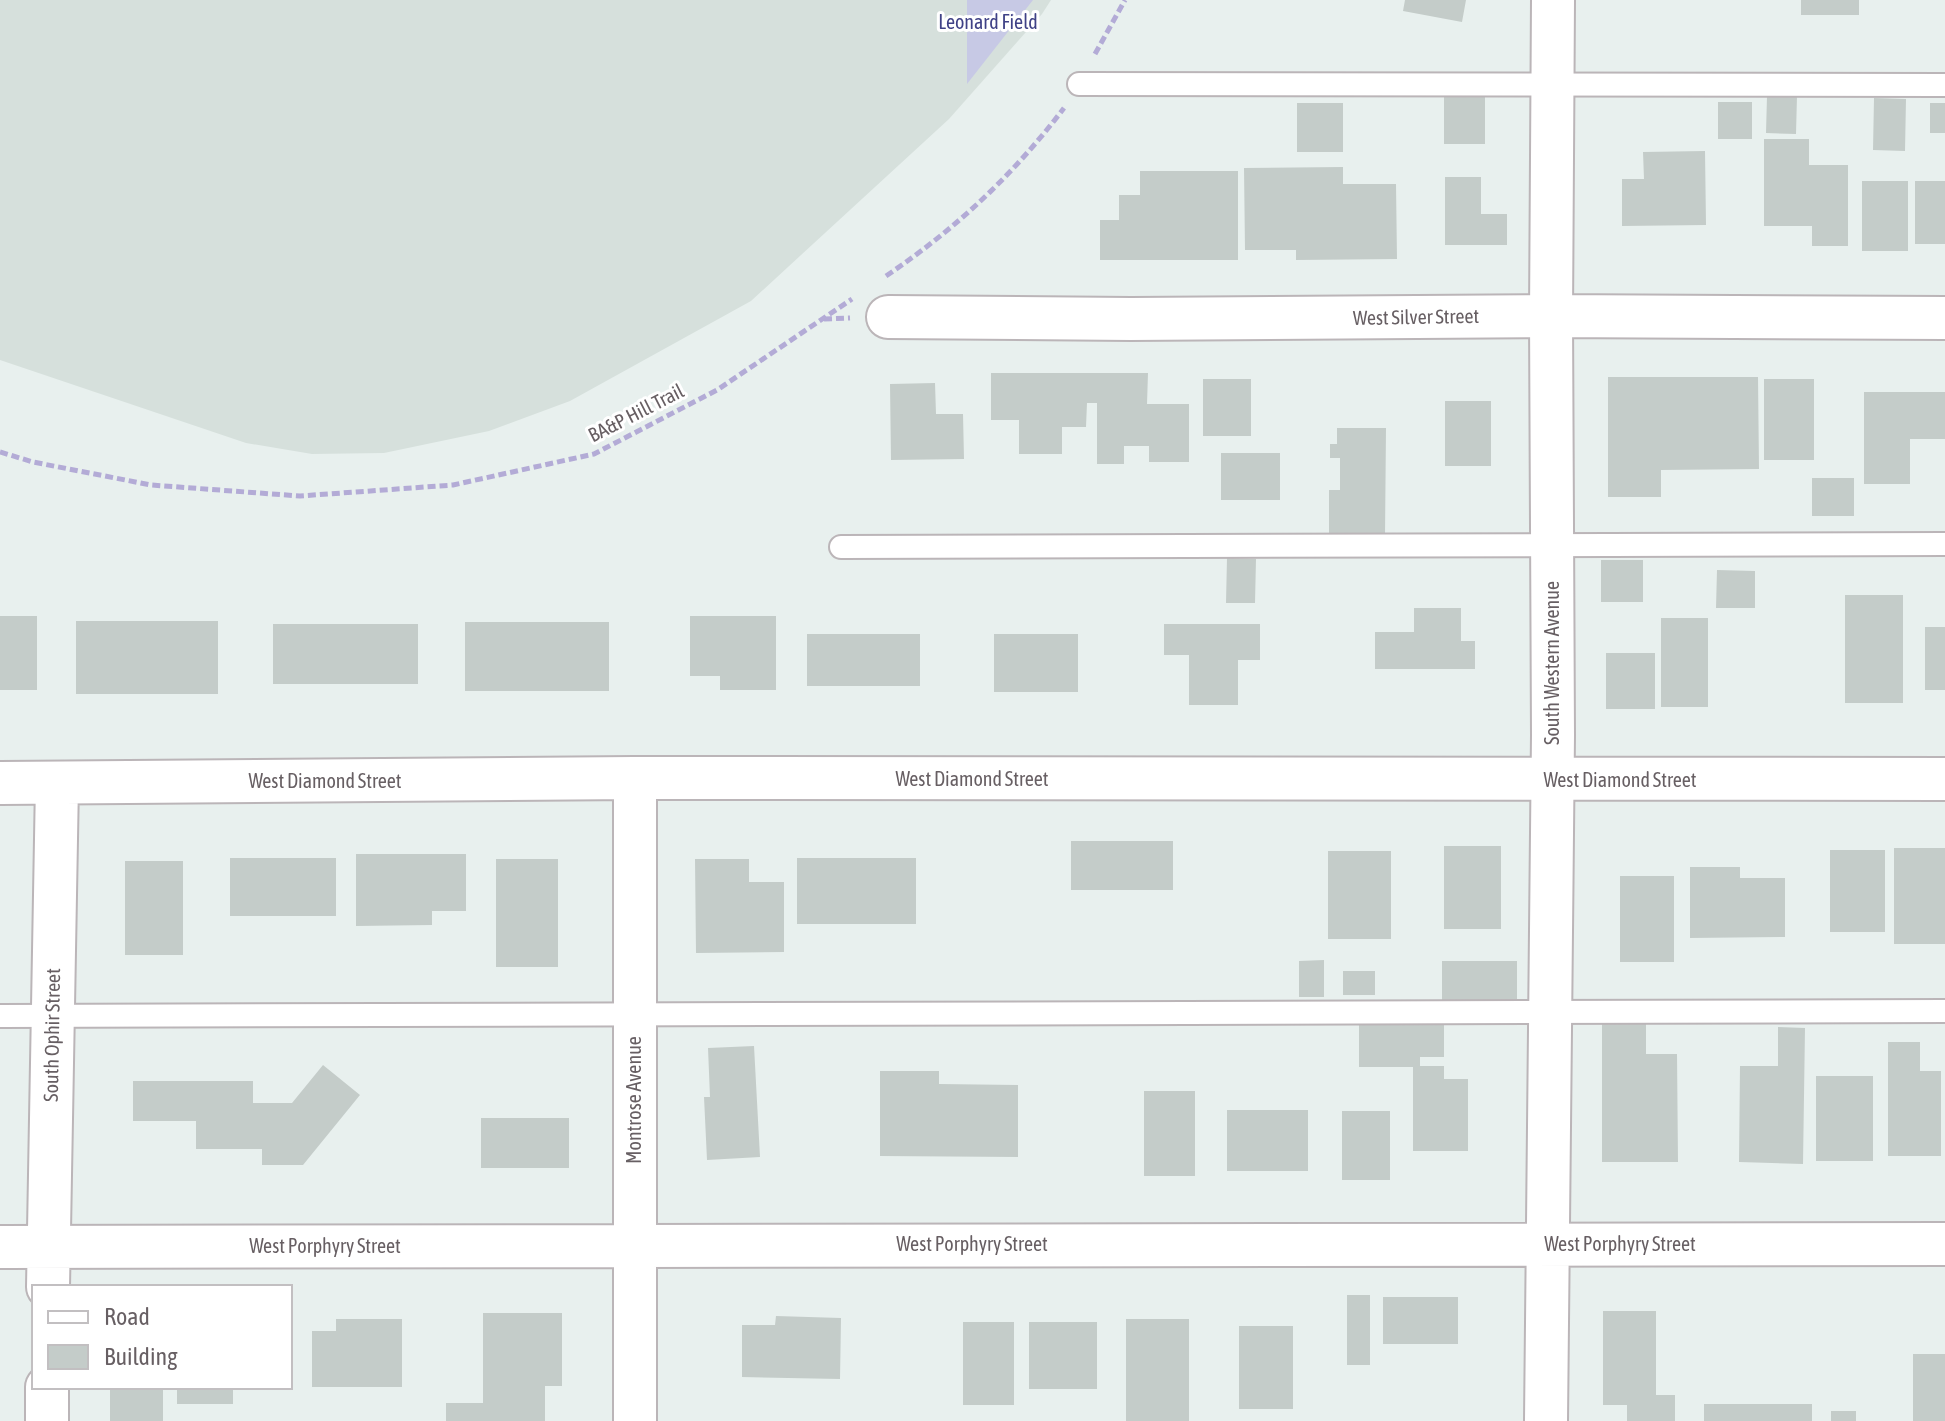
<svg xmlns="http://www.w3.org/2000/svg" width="1945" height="1421" viewBox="0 0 1945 1421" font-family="'Asap Condensed',sans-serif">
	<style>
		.education { fill: #d6e0dc }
		.green { fill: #c7c9e5 }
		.building { fill: #c4ccc9 }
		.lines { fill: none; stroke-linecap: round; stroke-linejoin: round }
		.service-casing { stroke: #bbb5b8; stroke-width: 26 }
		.minor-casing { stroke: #bbb5b8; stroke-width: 46 }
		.path { stroke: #b3abd6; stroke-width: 5; stroke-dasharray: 8 4; stroke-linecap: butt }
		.service { stroke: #fff; stroke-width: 22 }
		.minor { stroke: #fff; stroke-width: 42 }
		.labels { text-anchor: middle; stroke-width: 6; stroke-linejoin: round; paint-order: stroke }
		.park-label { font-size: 20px; fill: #3f4186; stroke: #fff }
		.street-label { font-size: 20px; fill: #675f63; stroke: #fff }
	</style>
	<rect width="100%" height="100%" fill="#e8f0ee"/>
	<path class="education" d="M0,0H1051L1042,14L949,119L751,301L570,401L489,431L384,453L312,454L246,443L0,360Z"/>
	<path class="green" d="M967,0H1033L967,84Z"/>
	<path class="building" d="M1405,0H1466L1462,22L1403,11Z
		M1801,0H1859V15H1801Z
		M1444,95H1485V144H1444Z
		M1767,96H1797L1796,134L1766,133Z
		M1874,98L1906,99L1905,151L1873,150Z
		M1718,102H1752V139H1718Z
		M1297,103H1343V152H1297Z
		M1930,103H1945V133H1930Z
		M1764,139H1809V165H1848V246H1812V226H1764Z
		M1705,151L1706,225L1622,226V179H1644L1643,152Z
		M1343,167V184H1396L1397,259L1296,260V250H1245L1244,168Z
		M1140,171H1238V260H1100V220H1119V195H1140Z
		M1445,177H1481V214H1507V245H1445Z
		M1862,181H1908V251H1862Z
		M1915,181H1945V244H1915Z
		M991,373H1148L1147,404H1189V462H1149V446H1124V464H1097V403H1087L1086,427H1062V454H1019V420H991Z
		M1608,377H1758L1759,469L1661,470V497H1608Z
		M1203,379H1251V436H1203Z
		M1764,379H1814V460H1764Z
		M935,383L936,414H963L964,459L891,460L890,384Z
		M1864,392H1945V439H1910V484H1864Z
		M1445,401H1491V466H1445Z
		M1337,428H1386L1385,536L1329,535V490H1340V458H1330V444H1337Z
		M1221,453H1280V500H1221Z
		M1812,478H1854V516H1812Z
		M1227,558L1256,559L1255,603H1226Z
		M1601,560H1643V602H1601Z
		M1717,570L1755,571V608H1716Z
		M1845,595H1903V703H1845Z
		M1414,608H1461V641H1475V669H1375V632H1414Z
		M0,616H37V690H0Z
		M690,616H776V690H720V676H690Z
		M1661,618H1708V707H1661Z
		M76,621H218V694H76Z
		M465,622H609V691H465Z
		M273,624H418V684H273Z
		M1164,624H1260V660H1238V705H1189V655H1164Z
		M1925,627H1945V690H1925Z
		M807,634H920V686H807Z
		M994,634H1078V692H994Z
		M1606,653H1655V709H1606Z
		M1071,841H1173V890H1071Z
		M1444,846H1501V929H1444Z
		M1894,848H1945V944H1894Z
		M1830,850H1885V932H1830Z
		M1328,851H1391V939H1328Z
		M356,854H466V911H432V925L356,926Z
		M230,858H336V916H230Z
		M797,858H916V924H797Z
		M496,859H558V967H496Z
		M695,859H749V882H784V952L696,953Z
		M125,861H183V955H125Z
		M1690,867H1740V878H1785V937L1690,938Z
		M1620,876H1674V962H1620Z
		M1324,960V997H1299V961Z
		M1442,961H1517V1000H1442Z
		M1343,971H1375V995H1343Z
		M1602,1024H1646V1054H1677L1678,1162H1602Z
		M1359,1025H1444V1057H1420V1066H1444V1079H1468V1151H1413V1067H1359Z
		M1778,1027L1805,1028L1803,1164L1739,1162L1740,1066H1778Z
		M1888,1042H1920V1071H1941V1156H1888Z
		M754,1046L760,1157L707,1160L704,1097H710L708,1048Z
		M323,1065L360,1095L303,1165H262V1149H196V1121H133V1081H253V1103H292Z
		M880,1071H939V1084L1018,1085V1157L880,1156Z
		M1816,1076H1873V1161H1816Z
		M1144,1091H1195V1176H1144Z
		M1227,1110H1308V1171H1227Z
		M1342,1111H1390V1180H1342Z
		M481,1118H569V1168H481Z
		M1347,1295H1370V1365H1347Z
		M1383,1297H1458V1344H1383Z
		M1603,1311H1656V1395H1675V1421H1627V1405H1603Z
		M483,1313H562V1386H545V1421H446V1403H483Z
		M776,1316L841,1318L840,1379L742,1377V1325H775Z
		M336,1319H402V1387H312V1331H336Z
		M1126,1319H1189V1421H1126Z
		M963,1322H1014V1405H963Z
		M1029,1322H1097V1389H1029Z
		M1239,1326H1293V1409H1239Z
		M1913,1354H1945V1421H1913Z
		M110,1387H163V1421H110Z
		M177,1387H233V1404H177Z
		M1704,1404H1812V1421H1704Z
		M1831,1411H1856V1421H1831Z"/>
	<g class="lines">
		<defs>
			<path id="service" d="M1079,84L1945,85
				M841,547L1945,544
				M0,1016L1945,1011"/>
			<path id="minor" d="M888,317L1131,319L1551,316L1945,318
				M0,783L635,778L1945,779
				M0,1247L1945,1244
				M48,1287L57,783
				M47,1421V1387
				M635,1421V778
				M1546,1421L1553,735L1551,316L1553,0"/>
		</defs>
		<use href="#service" class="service-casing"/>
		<use href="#minor" class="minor-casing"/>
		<path class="path" d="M1095,54L1125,0
			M886,276C957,228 1013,175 1064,108
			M824,319L850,318
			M0,452L33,462L151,485L300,496L453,485L594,454L717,390L852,299"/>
		<use href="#service" class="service"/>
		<use href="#minor" class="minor"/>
	</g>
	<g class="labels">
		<g class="park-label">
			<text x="988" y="29">Leonard Field</text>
		</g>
		<g class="street-label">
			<text transform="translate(1416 317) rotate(-1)" y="7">West Silver Street</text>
			<text transform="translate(636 413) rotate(-27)" y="7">BA&amp;P Hill Trail</text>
			<text transform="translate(1552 663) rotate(-90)" y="7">South Western Avenue</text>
			<text x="972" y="786">West Diamond Street</text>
			<text x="1620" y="787">West Diamond Street</text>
			<text x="325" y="788">West Diamond Street</text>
			<text transform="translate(52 1035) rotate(-89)" y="7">South Ophir Street</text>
			<text transform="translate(634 1100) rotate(-90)" y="7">Montrose Avenue</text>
			<text x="972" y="1251">West Porphyry Street</text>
			<text x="1620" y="1251">West Porphyry Street</text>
			<text x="325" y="1253">West Porphyry Street</text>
		</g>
	</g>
	<rect x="32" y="1285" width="260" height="104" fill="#ffffff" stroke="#c2bfc1" stroke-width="2"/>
	<rect x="48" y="1311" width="40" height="12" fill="#ffffff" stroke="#c2bfc1" stroke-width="2"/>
	<text x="104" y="1325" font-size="24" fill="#675f63">Road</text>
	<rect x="48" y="1345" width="40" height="24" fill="#c4ccc9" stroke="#c2bfc1" stroke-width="2"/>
	<text x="104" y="1365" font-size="24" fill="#675f63">Building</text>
</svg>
